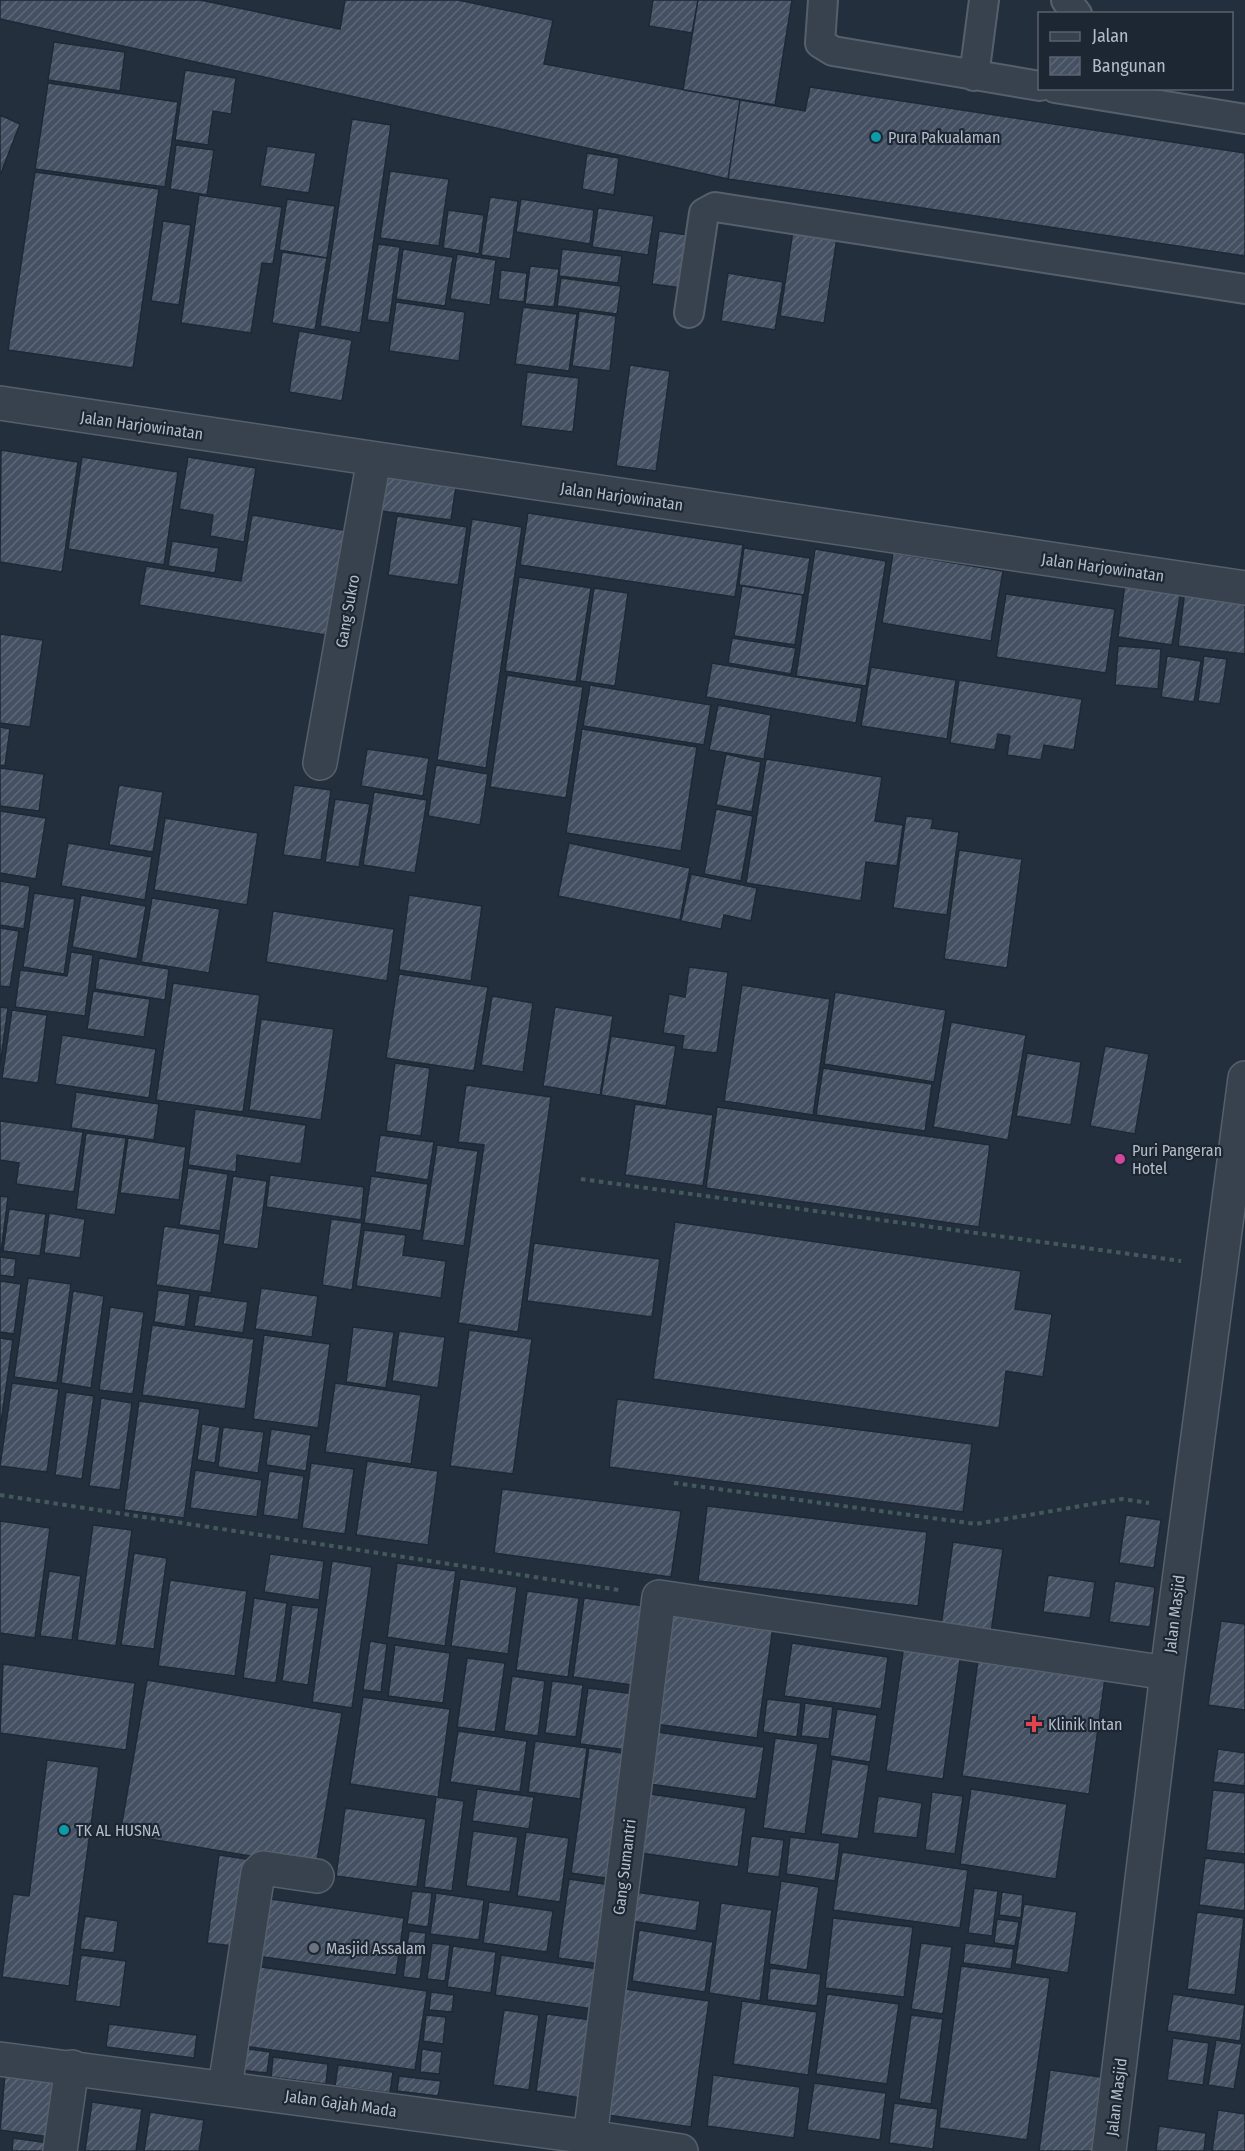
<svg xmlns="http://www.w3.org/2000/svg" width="1245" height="2151" viewBox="0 0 1245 2151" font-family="'Fira Sans Condensed',sans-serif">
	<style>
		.building { fill: url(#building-hatch); stroke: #1f2835; stroke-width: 1.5 }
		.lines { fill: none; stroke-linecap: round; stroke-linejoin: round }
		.service-casing { stroke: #565f6c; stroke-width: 32 }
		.minor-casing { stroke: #565f6c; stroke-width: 36 }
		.tertiary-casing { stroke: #565f6c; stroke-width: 36 }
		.path { stroke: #44595c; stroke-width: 4; stroke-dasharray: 4.5 4.5; stroke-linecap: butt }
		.service { stroke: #38414e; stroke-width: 28 }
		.minor { stroke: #38414e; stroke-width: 33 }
		.tertiary { stroke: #38414e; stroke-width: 33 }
		.culture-dot { fill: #0f9aa8; stroke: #1d2633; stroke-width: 2 }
		.hotel-dot { fill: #d1479c; stroke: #1d2633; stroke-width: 2 }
		.health-dot { fill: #e0444e; stroke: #1d2633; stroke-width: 2 }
		.worship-dot { fill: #6b7280; stroke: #1d2633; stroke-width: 2 }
		.labels { text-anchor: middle; stroke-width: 4.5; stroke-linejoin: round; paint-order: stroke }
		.poi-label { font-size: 16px; fill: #b4bcc9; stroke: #1d2633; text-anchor: start }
		.street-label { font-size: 16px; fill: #b4bcc9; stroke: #1d2633 }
	</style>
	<defs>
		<pattern id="building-hatch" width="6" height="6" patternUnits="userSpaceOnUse" patternTransform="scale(1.5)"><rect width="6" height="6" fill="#455162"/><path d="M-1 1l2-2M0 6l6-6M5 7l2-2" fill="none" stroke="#5d6877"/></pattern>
	</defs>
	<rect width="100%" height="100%" fill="#242f3e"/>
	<path class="building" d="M0,0H200L340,29L345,0H458L553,20L544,64L740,100L728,179L0,19Z
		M653,0H698L692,33L649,26Z
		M698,0H792L775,105L683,90Z
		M54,42L125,52L120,91L48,80Z
		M185,70L236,78L231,114L213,111L208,145L175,140Z
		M48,83L178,102L165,187L35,169Z
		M810,87L1245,153V256L728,179L740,100L805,111Z
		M0,115L20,124L1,173H0Z
		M352,119L391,125L360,333L320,326Z
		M176,145L214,150L207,195L170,189Z
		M267,146L316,153L309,193L260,186Z
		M587,153L619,158L614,195L582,189Z
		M390,171L449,179L439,246L380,238Z
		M35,172L159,189L133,368L8,350Z
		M199,195L282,207L273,264L262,263L251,333L181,323Z
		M490,197L518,201L510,259L481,255Z
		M287,199L335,206L327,258L279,250Z
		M521,199L594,210L590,244L516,232Z
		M598,208L654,216L648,255L592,247Z
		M448,210L484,215L479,254L443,248Z
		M163,221L191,225L179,305L151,301Z
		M794,224L838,231L824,323L780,316Z
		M659,231L688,235L682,288L652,284Z
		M378,244L400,247L389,323L367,320Z
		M403,249L453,257L445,306L396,299Z
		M562,249L622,256L618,283L559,276Z
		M282,252L327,258L315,330L272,323Z
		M457,254L496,260L490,305L450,299Z
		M530,266L559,269L554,307L525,304Z
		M501,270L527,273L524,302L498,299Z
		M728,273L783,282L775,330L721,321Z
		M561,278L621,286L617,314L557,306Z
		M396,302L465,312L459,361L389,351Z
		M523,307L577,314L569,371L515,364Z
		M579,311L616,316L610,371L572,366Z
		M299,331L352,340L342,401L289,392Z
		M630,365L670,371L656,471L616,466Z
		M527,372L579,378L573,432L521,426Z
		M1,450L78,462L62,572L0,562Z
		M82,457L178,472L164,565L68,549Z
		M188,457L256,468L244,542L210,536L213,515L179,509Z
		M378,469L457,479L451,520L372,510Z
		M528,513L743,545L735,597L520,565Z
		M252,515L355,532L338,637L139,605L146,566L241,581Z
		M397,516L467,527L458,585L388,575Z
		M472,519L522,527L486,768L437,760Z
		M172,541L219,548L215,573L168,566Z
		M744,548L810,558L804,595L739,585Z
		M815,549L886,561L866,686L796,676Z
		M893,553L1003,571L991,641L882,623Z
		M1126,576L1182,584L1172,645L1118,637Z
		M519,577L591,588L576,682L505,671Z
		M742,586L803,595L795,645L734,636Z
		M594,588L628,593L615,686L580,681Z
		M1185,590L1245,598V654L1178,646Z
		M1006,594L1115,609L1106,673L996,657Z
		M0,634L43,640L30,727L0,723Z
		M732,638L796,648L791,674L728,663Z
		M1118,646L1161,649L1158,689L1115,685Z
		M1167,656L1201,661L1194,702L1161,697Z
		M1204,656L1227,659L1220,704L1198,701Z
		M712,663L862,688L856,723L706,697Z
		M871,667L956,680L947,739L861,726Z
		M507,675L583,687L566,798L490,787Z
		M959,680L1082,699L1074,750L1044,745L1041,760L1007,755L1010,736L998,734L995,750L950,743Z
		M590,685L711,705L704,745L583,726Z
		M718,705L771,715L764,759L709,750Z
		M0,727L10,729L5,766L0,765Z
		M582,729L697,747L681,851L566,833Z
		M367,749L429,758L423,796L361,786Z
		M726,754L761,762L752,812L716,805Z
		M766,759L882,777L875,821L903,825L897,866L866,862L861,901L746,883Z
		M436,765L488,774L480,825L428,816Z
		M0,768L44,774L39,811L0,806Z
		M119,785L163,792L153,852L109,845Z
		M294,785L331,790L321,860L283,855Z
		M374,792L427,800L415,873L363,865Z
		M335,799L370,804L359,867L325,862Z
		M716,809L753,816L741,881L704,874Z
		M0,811L46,818L36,879L0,873Z
		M906,816L933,819L931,828L959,832L947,915L893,908Z
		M165,818L258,833L247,905L154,890Z
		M68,843L152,857L145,900L61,886Z
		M569,843L690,868L680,920L558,896Z
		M959,850L1022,859L1007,968L944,959Z
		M691,874L757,888L751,921L724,915L721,929L681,921Z
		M0,881L30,886L24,929L0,925Z
		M34,893L75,899L64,974L23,967Z
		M81,895L146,906L137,959L72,947Z
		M409,895L482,906L471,981L399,970Z
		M152,898L220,909L209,973L141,962Z
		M273,911L394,929L387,981L266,962Z
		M0,928L19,931L10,987L0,986Z
		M71,952L93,955L85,1016L15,1007L20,970L67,976Z
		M99,958L169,969L165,1000L95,989Z
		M689,967L728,972L717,1053L682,1049L684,1036L663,1033L669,994L685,997Z
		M399,974L488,987L474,1071L386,1058Z
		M173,983L260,995L243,1112L156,1100Z
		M742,985L830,999L813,1115L724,1101Z
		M93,991L150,999L144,1037L87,1029Z
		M835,992L946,1010L934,1082L824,1064Z
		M492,996L533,1003L523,1072L481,1065Z
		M0,1007L8,1008L0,1066Z
		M555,1007L613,1016L600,1095L543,1086Z
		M12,1010L47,1015L38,1083L2,1078Z
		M261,1019L334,1029L321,1120L249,1110Z
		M951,1022L1026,1035L1008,1140L933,1127Z
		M62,1035L156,1049L149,1098L55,1084Z
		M611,1036L676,1046L666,1106L601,1095Z
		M1105,1046L1149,1054L1135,1134L1090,1126Z
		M1027,1053L1081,1062L1071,1125L1016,1116Z
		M395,1063L430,1068L421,1136L386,1131Z
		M823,1068L932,1084L925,1131L816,1115Z
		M466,1085L551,1097L518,1332L458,1323L484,1145L458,1142Z
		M76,1092L159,1104L154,1140L71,1128Z
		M635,1104L713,1115L703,1186L625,1175Z
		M717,1107L990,1145L979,1227L706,1188Z
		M195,1109L306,1125L301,1164L237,1155L236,1172L188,1165Z
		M0,1121L83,1132L74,1192L16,1184L19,1163L0,1160Z
		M86,1133L126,1138L115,1215L76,1209Z
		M380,1135L434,1142L428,1180L375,1172Z
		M128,1138L186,1147L179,1200L120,1193Z
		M437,1145L478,1151L464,1246L422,1240Z
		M188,1168L228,1174L220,1231L179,1225Z
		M270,1175L364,1187L361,1220L266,1207Z
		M233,1176L267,1181L258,1249L223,1244Z
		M371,1176L428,1184L421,1231L364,1223Z
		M0,1196L8,1197L1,1252H0Z
		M9,1209L46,1214L40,1256L3,1251Z
		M49,1213L85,1219L80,1258L44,1253Z
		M331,1219L362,1223L352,1290L322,1285Z
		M675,1222L1021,1271L1015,1309L1052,1314L1043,1377L1006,1371L999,1428L653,1379Z
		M164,1226L220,1234L211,1293L156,1285Z
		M364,1230L406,1235L403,1255L446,1261L441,1298L356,1286Z
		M534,1243L660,1259L652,1317L527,1301Z
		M0,1257L16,1259L14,1277L0,1275Z
		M28,1278L71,1284L57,1383L14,1377Z
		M0,1281L21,1284L14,1334L0,1332Z
		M261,1288L318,1296L312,1337L255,1329Z
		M158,1290L190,1294L185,1327L154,1322Z
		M73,1291L104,1296L91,1388L61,1383Z
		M199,1295L248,1302L243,1333L194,1326Z
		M110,1307L144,1312L133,1394L99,1390Z
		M152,1325L254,1339L245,1409L142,1395Z
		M353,1327L394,1332L386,1388L346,1382Z
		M469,1330L532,1339L513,1474L450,1466Z
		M399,1331L445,1337L438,1388L392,1381Z
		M264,1335L330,1344L318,1428L253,1419Z
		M0,1338L13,1340L0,1429Z
		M12,1383L59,1389L47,1472L0,1466Z
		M335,1383L421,1395L411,1464L325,1452Z
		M66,1392L94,1396L82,1479L55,1475Z
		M101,1398L132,1403L120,1490L89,1486Z
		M617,1399L972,1444L963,1512L609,1467Z
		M139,1401L200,1409L184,1518L124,1510Z
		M202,1424L220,1427L215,1463L197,1460Z
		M223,1427L264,1432L258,1473L218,1467Z
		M271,1429L311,1435L306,1471L266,1465Z
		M367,1461L438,1471L428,1545L356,1535Z
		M311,1463L354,1469L345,1534L302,1528Z
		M195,1470L262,1480L257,1517L190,1508Z
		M269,1471L304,1476L298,1520L263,1515Z
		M502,1489L681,1511L671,1577L494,1553Z
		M707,1506L927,1532L918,1606L698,1581Z
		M1126,1515L1161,1520L1154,1568L1119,1563Z
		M0,1521L50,1528L35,1638L0,1633Z
		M93,1525L132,1530L116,1646L77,1640Z
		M953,1542L1003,1549L990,1640L940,1633Z
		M134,1553L167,1558L154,1649L121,1645Z
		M270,1554L324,1561L319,1600L264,1592Z
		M332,1561L372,1567L352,1708L312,1702Z
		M397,1563L456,1571L445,1646L387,1637Z
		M49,1571L81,1576L72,1640L40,1636Z
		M1048,1575L1095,1582L1090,1618L1043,1612Z
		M460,1579L517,1587L508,1654L451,1646Z
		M170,1580L247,1591L235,1676L158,1666Z
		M1115,1581L1155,1587L1150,1627L1109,1622Z
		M527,1591L579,1598L568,1677L516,1670Z
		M254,1598L287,1603L276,1683L243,1678Z
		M584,1598L652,1607L640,1686L573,1677Z
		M292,1605L319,1608L308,1685L282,1681Z
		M671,1605L774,1620L757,1738L655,1724Z
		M1221,1621L1245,1624V1710L1208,1705Z
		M370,1641L387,1644L381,1692L363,1690Z
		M792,1643L888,1657L881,1709L784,1696Z
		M395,1645L450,1653L443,1703L388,1696Z
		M904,1645L961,1653L943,1779L886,1771Z
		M979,1653L1106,1671L1089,1794L962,1776Z
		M467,1658L505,1663L495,1732L457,1727Z
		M3,1664L135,1683L126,1750L0,1733Z
		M512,1676L545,1681L538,1736L504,1731Z
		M147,1680L342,1713L316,1867L120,1834Z
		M552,1681L583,1685L576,1737L545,1733Z
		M588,1688L643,1695L635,1751L580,1744Z
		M363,1697L450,1709L438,1797L350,1784Z
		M767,1699L801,1703L797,1737L763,1732Z
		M805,1703L833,1707L829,1739L801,1736Z
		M837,1709L877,1715L870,1762L830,1756Z
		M458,1731L527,1741L520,1792L450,1782Z
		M649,1731L764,1747L756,1799L642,1783Z
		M775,1738L818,1744L805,1834L763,1828Z
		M535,1741L587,1748L580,1799L528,1792Z
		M589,1748L636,1755L619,1880L571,1873Z
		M1218,1749L1245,1753V1786L1213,1782Z
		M832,1759L869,1765L858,1839L821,1834Z
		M47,1760L99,1767L69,1986L2,1977L13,1894L29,1896Z
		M477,1789L534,1797L529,1829L472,1821Z
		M971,1789L1067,1804L1056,1879L960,1864Z
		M1213,1790L1245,1793V1854L1206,1850Z
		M932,1792L963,1796L955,1854L925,1850Z
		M643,1793L746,1808L738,1867L634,1852Z
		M878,1796L922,1803L917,1838L873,1833Z
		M436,1797L464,1801L452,1891L424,1887Z
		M345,1808L426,1819L417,1887L336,1876Z
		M473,1831L518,1837L510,1892L466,1886Z
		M526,1832L569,1838L560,1902L517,1896Z
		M751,1836L784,1840L779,1877L747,1873Z
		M790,1837L840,1843L835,1881L786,1874Z
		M842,1852L968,1870L960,1928L833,1910Z
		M219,1855L253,1860L242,1947L207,1943Z
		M1205,1858L1245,1863V1911L1199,1905Z
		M569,1879L618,1886L607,1965L558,1958Z
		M781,1881L819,1887L807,1970L769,1964Z
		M974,1888L998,1891L992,1936L968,1933Z
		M412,1891L432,1893L428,1927L407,1924Z
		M635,1892L700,1901L696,1931L631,1921Z
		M1002,1892L1023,1895L1021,1918L999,1915Z
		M436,1893L484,1900L479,1940L430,1934Z
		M264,1898L404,1918L396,1975L256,1956Z
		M489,1902L553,1911L547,1952L483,1943Z
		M721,1903L772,1910L760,2001L709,1993Z
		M1024,1904L1077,1912L1068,1973L1015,1964Z
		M1197,1912L1244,1918L1235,1995L1187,1989Z
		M85,1916L118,1921L114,1953L80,1949Z
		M833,1918L913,1927L904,1997L825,1988Z
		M997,1919L1019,1922L1015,1946L994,1943Z
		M639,1930L713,1942L705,1992L632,1981Z
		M409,1931L426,1933L420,1979L403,1977Z
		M432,1943L450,1945L445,1981L427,1979Z
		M921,1943L952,1947L943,2014L911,2009Z
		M965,1943L1014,1949L1011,1969L963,1963Z
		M453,1946L496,1952L491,1993L447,1987Z
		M81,1955L126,1961L120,2007L75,2001Z
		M501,1955L606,1970L600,2010L495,1995Z
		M248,1965L427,1991L415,2070L237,2045Z
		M961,1966L1050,1978L1027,2140L939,2128Z
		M770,1968L821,1974L817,2006L767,2000Z
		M625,1989L709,2001L691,2127L607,2115Z
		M431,1992L454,1995L452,2012L429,2010Z
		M827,1994L899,2004L887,2084L816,2074Z
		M1173,1994L1245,2005L1240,2041L1167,2031Z
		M742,2001L817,2012L808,2075L733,2064Z
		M504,2010L539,2015L529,2090L493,2085Z
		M547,2014L599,2021L588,2099L536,2091Z
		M426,2015L446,2017L443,2044L423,2041Z
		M911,2015L943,2019L931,2104L899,2099Z
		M109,2024L197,2035L194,2058L106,2047Z
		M1173,2038L1209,2043L1203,2085L1167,2080Z
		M1216,2040L1242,2044L1234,2089L1208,2085Z
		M241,2048L270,2052L267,2073L238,2070Z
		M422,2049L442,2052L439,2074L420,2072Z
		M273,2057L328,2064L326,2084L271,2077Z
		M338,2065L393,2072L390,2093L335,2086Z
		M1050,2070L1108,2078L1098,2151H1039Z
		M5,2074L58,2081L50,2137L0,2130Z
		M713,2075L800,2087L794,2138L707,2126Z
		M399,2076L441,2081L438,2096L397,2091Z
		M814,2083L886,2093L880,2140L807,2130Z
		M92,2102L142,2109L136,2151H85Z
		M894,2103L938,2109L933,2149L889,2143Z
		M1218,2110L1245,2114V2151H1212Z
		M150,2112L204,2120L199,2151H144Z
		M1159,2126L1206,2133L1204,2151H1156Z
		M13,2138L49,2143L48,2151H12Z"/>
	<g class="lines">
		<defs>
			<path id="service" d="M823,0L820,43L833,51L1040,86
				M1066,0L1077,14
				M974,76L984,0
				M1055,88L1245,119
				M689,313L704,213L715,207L1245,289"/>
			<path id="minor" d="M0,403L1245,588
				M320,763L374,459
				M225,2087L258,1873L263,1868L317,1876
				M590,2137L659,1597L1167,1673
				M60,2151L72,2067
				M1109,2151L1167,1673L1245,1078"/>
			<path id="tertiary" d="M0,2059L590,2137L681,2151"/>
		</defs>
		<use href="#service" class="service-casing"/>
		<use href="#minor" class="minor-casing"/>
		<use href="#tertiary" class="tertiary-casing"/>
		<path class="path" d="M581,1179L1181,1261
			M674,1483L976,1524L1122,1499L1149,1503
			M0,1495L619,1590"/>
		<use href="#service" class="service"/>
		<use href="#minor" class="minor"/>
		<use href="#tertiary" class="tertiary"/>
	</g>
	<g class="culture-dot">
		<circle cx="876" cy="137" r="6"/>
		<circle cx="64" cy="1830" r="6"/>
	</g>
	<circle class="hotel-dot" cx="1120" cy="1159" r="6"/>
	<path class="health-dot" d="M1031 1715h6v6h6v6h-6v6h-6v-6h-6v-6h6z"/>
	<circle class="worship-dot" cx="314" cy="1948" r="6"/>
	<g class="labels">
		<g class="poi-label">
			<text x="888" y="143">Pura Pakualaman</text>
			<text x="1132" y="1156">Puri Pangeran<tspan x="1132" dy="18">Hotel</tspan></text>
			<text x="1048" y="1730">Klinik Intan</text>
			<text x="76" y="1836">TK AL HUSNA</text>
			<text x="326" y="1954">Masjid Assalam</text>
		</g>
		<g class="street-label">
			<text transform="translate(142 425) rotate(8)" y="6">Jalan Harjowinatan</text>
			<text transform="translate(622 496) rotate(8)" y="6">Jalan Harjowinatan</text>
			<text transform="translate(1103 567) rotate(8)" y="6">Jalan Harjowinatan</text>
			<text transform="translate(347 611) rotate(-80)" y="6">Gang Sukro</text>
			<text transform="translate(1174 1614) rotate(-83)" y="6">Jalan Masjid</text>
			<text transform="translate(624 1867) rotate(-83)" y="6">Gang Sumantri</text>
			<text transform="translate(1116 2097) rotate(-83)" y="6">Jalan Masjid</text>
			<text transform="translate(341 2103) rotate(8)" y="6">Jalan Gajah Mada</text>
		</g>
	</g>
	<rect x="1038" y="12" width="195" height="78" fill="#1d2633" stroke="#59626f" stroke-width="1.5"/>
	<rect x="1050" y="32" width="30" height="9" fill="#38414e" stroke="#59626f" stroke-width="1.5"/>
	<text x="1092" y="42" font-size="18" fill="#b4bcc9">Jalan</text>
	<rect x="1050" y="57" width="30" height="18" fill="url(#building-hatch)" stroke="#59626f" stroke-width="1.5"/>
	<text x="1092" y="72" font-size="18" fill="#b4bcc9">Bangunan</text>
</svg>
